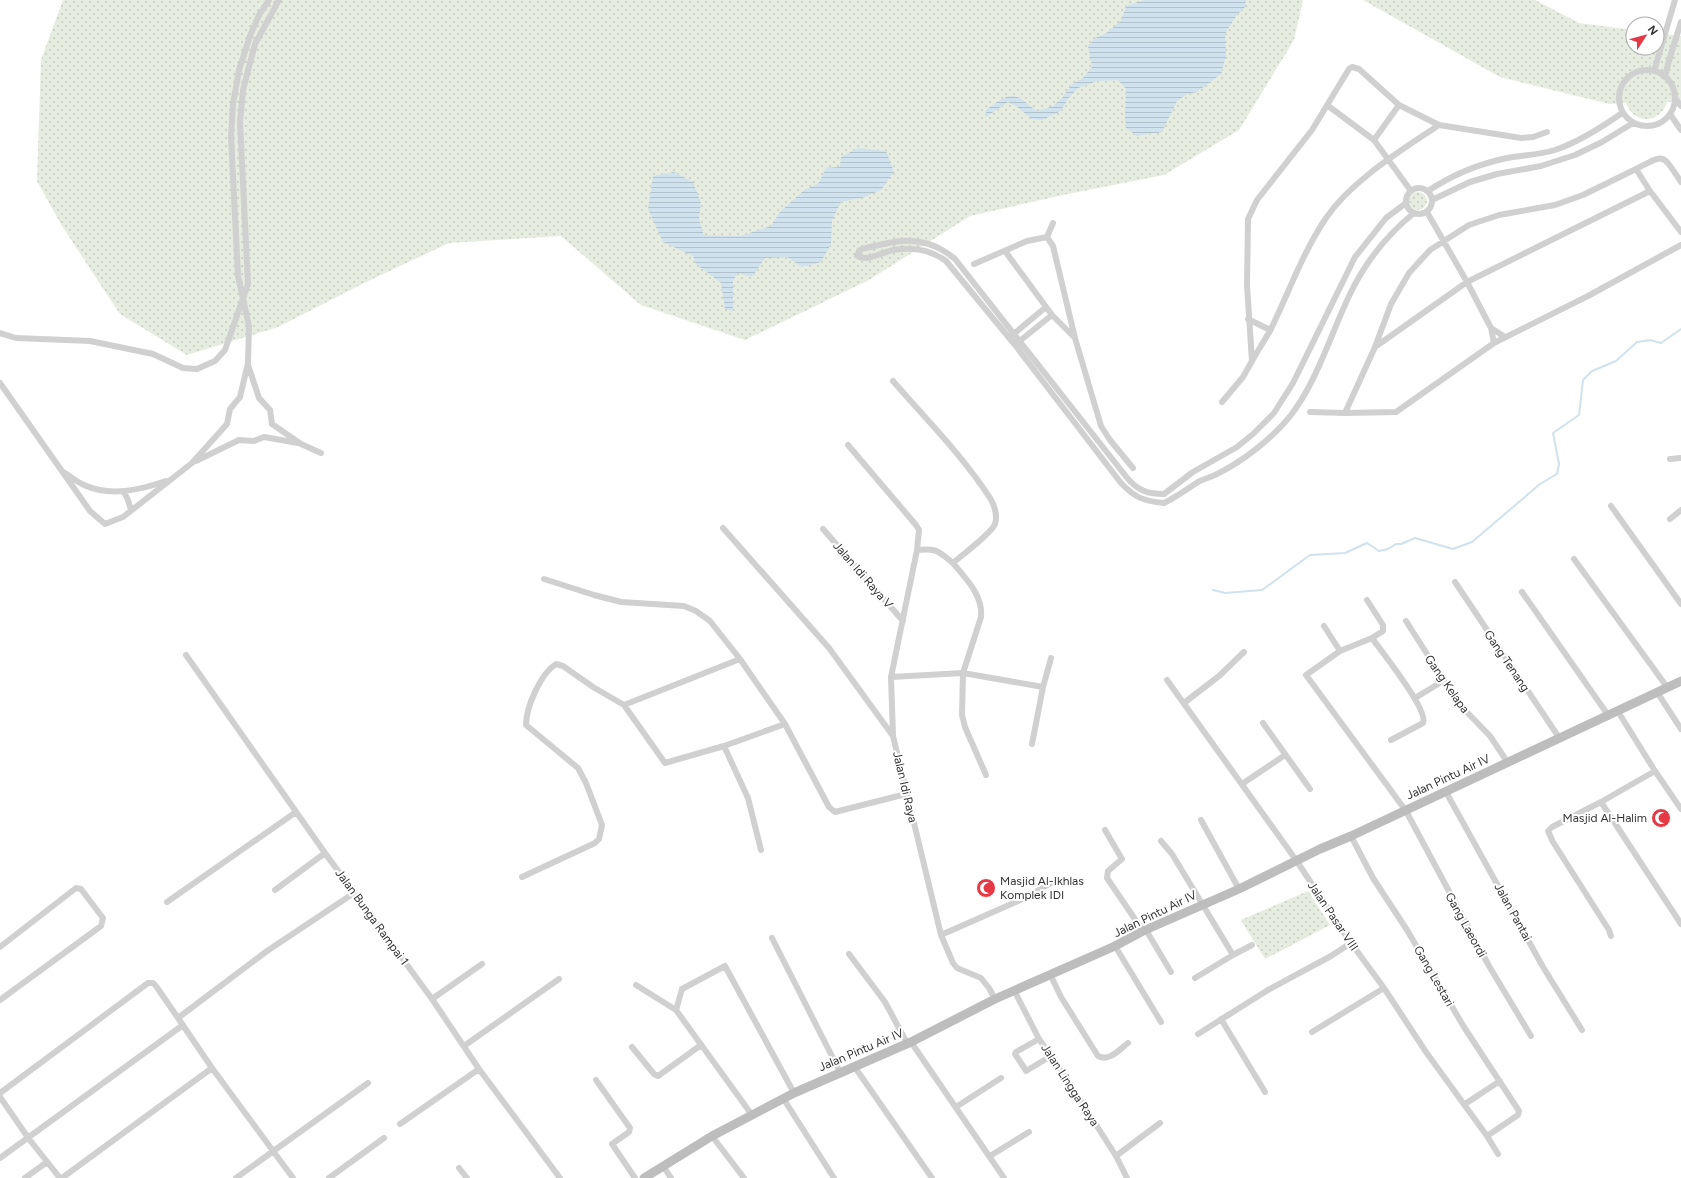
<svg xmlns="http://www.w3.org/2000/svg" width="1681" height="1178" viewBox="0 0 1681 1178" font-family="Figtree,sans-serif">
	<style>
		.grass { fill: url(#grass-dots) }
		.water { fill: url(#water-rules) }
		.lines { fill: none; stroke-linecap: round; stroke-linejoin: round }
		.stream { stroke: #cfe2ee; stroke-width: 2 }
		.minor { stroke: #d0d0d0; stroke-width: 6 }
		.secondary { stroke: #bdbdbd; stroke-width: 9 }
		.labels { text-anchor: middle; stroke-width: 4; stroke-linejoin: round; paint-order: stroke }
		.street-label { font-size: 12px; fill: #333; stroke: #fff }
		.poi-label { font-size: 12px; fill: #333; stroke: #fff; text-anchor: end }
	</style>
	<defs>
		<pattern id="grass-dots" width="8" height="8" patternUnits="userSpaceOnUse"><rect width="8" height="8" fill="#e6ecdf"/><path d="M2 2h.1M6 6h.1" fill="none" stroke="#c6cbc0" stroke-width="1.8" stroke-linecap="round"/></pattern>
		<pattern id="water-rules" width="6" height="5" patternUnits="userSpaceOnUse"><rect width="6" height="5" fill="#cfe2ee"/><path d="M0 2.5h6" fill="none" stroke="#b2c2cd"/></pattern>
	</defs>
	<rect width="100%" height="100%" fill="#fff"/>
	<path class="grass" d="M63,0H1303L1294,40L1239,130L1164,175L1063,195L970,216L869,280L745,340L641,305L561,236L449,243L364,283L278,327L187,355L120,314L62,226L37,181L41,60Z
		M1363,0H1535L1579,23L1633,30V48H1657V33L1681,36V101L1667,102C1660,124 1634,125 1626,103L1609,104L1500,77Z
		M1409 201a9 9 0 1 1 18 0a9 9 0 1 1-18 0Z
		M1308,891L1330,925L1265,959L1241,920Z"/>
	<path class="water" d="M1144,0H1246L1245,7L1236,16L1225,34L1226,56L1221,74L1197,92L1187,94L1177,101L1162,132L1137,136L1126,128L1125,115L1126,89L1118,80L1097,81L1078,88L1068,99L1061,111L1042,120L1032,119L1016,106L1008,102L986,117V110C996,103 1007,92 1020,98C1026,102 1031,108 1038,111L1053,106L1062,98L1071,85L1083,78L1092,67L1088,46L1095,38L1105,34L1121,21L1126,6Z
		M858,148L886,151L894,172L881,190L865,197L841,202L832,220L831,244L821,262L802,267L787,257L765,258L752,277L738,273L733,280V311L725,309L721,283L696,264L693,256L663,242L648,209L653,176L674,172L693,182L701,203L699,219L704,235L741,236L771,226L779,213L804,190L818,184L826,168L840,167L841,157Z"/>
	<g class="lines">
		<path class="stream" d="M1213,590L1225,593L1262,590L1310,555L1345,553L1367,543L1379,551L1388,549L1396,544H1401L1415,538L1453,549L1472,542L1540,484L1557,474L1559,464L1553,433L1579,415L1583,380L1592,371L1616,361L1637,342L1650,340L1661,343L1681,329"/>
		<path class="minor" d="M1619 98a28 28 0 1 1 56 0a28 28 0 1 1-56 0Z
			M1654,71L1675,0
			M1665,77L1668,64L1681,22
			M1675,98L1681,106
			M1327,105L1374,140L1411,191
			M1670,114L1681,130
			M1374,140L1399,105
			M1636,169C1666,153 1662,154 1681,182
			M1406 201a13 13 0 1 1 26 0a13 13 0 1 1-26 0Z
			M1428,191C1452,175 1478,164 1507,158C1523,155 1539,155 1555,150C1579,142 1602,127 1622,113
			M1432,200L1470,182L1497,174L1541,166L1575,155L1602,142L1633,123
			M1406,203L1386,218L1355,257L1293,383L1274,413L1253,434L1237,447L1193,472L1164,494C1148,494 1139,491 1128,479L955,259C925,233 898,240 862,249L859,251L857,256C867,262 883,252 893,250C912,247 931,250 946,261L1015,345L1121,483C1135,498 1144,501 1164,503C1177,497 1187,489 1198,482C1203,479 1209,478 1215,475C1242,462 1272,439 1291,415C1319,378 1331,332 1352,290C1367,260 1388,234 1414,213
			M1427,212L1467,282L1491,328L1494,343
			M1047,237L1053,223
			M1005,251L1052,315L1074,337
			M974,264L1027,241L1047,237L1053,246L1075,338L1101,426L1110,440L1133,468
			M1248,319L1270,330
			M1491,328L1505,337
			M0,333L16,338L90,341L153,354L183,368L197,369L215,361L225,350L248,284L240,122L243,90L255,44L279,0
			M1010,337L1046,307
			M1016,344L1052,315
			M1375,347L1467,282L1650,191
			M1252,361C1258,350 1265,340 1271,329C1289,292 1303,252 1326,218C1352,180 1402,150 1439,125
			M248,365L259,398L270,410L272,424L301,444L321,453
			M893,381C925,418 963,456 990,498C994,504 998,516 995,524C992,533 962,555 953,563C938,551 937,548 917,550
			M0,383L90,511L105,524L123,517L192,463L227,424L230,409L240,397L248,363L249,326L238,276L231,136L233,104L239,70L250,36L259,15L269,0
			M1222,402L1243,377L1252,361L1247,285L1248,219L1257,200L1312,130L1349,69L1352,67L1359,69L1399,105L1439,125L1521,138L1533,137L1547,132
			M1310,412L1345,413L1396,412L1494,343L1588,296L1681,245
			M1345,413L1375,347L1391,304L1409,273L1430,250L1469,225L1499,215L1555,205L1583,195L1636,169L1650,191L1681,232
			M848,445L916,525L919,530L917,550L891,677L893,736L941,935L953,963L957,968L981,978L989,988L995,999
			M1670,459L1681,458
			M196,461L239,440L254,441L264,437L298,443
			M65,473C71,477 77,482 84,485C110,497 140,490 166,481
			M124,492L128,500L131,510
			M1611,506L1681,604
			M1670,519L1681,510
			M723,528L829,648L893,736
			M823,529L903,621
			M1574,559L1667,687
			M953,563C966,579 983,595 981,617L963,673L962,715L965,727L986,775
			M544,579L594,595L621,602L684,606L696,611L710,621L740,659L785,724L829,807L835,812L906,794
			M1455,582L1560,739
			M1522,592L1608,715
			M1367,600L1383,625V631L1372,638L1340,651L1306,675L1406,811L1489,966L1531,1036
			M1406,621L1459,704L1490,736L1508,763
			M1324,626L1340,651
			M1372,638C1381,651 1429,710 1423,723L1391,740
			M186,655L325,853L432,999L479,1069L560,1178
			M891,677L963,673L1043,687
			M1167,680L1296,860L1351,943L1384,988L1426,1052L1487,1136L1498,1154
			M1657,692L1681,729
			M1415,698L1443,681
			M1184,703L1219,676L1244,652
			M624,705L740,659
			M1617,710L1655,771L1681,809
			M1263,723L1310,789
			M1032,744L1043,687L1051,658
			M724,746L748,798L761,850
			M1242,784L1285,755
			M1446,792L1543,967L1582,1030
			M1601,802L1681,924
			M1201,820L1239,889
			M1105,830L1122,859L1108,871L1107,878L1143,931
			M1351,836L1373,878L1407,930L1464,1027L1519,1111L1518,1115L1487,1136
			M1161,841L1172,854L1233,955L1195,978
			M522,877L595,843L599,839L602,825L586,783L578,768L526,725C526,707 541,673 556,664L563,666L593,687L624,705L665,763L724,746L785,724
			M275,890L325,853
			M167,902L296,812
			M1146,930L1171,972
			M941,935L1025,898L1051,883
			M1611,936L1609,930L1553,842L1548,831L1552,827L1601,802L1655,771
			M772,938L840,1072
			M1115,946L1161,1022
			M0,947L76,888L81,889L103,918L101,926L0,1000
			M849,954L885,1002L907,1043
			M1233,955L1252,945
			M1050,974L1061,997L1098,1056C1109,1062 1119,1050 1128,1043
			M636,985L676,1010L752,1115
			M1014,990L1039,1039L1072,1087L1116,1156L1127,1178
			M432,999L482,964
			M676,1010L682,989L725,966L794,1093
			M1221,1019L1265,1092
			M1312,1032L1384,988
			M1198,1034L1268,990L1331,956L1351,943
			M1039,1039L1016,1052L1015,1054L1025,1069L1026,1071L1051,1056
			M911,1042L1004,1178
			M464,1046L559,979
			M632,1047L654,1074L658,1076L701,1045
			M854,1066L932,1178
			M596,1080L630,1128L629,1132L612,1144L635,1178
			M0,1093L148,983H153L156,986L178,1018
			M0,1097L29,1139L60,1178
			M783,1098L834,1178
			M1465,1104L1500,1081
			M956,1107L1001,1078
			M400,1124L479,1069
			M712,1136L744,1178
			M990,1156L1029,1132
			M1116,1156L1160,1123
			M0,1158L183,1025
			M663,1166L671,1178
			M459,1168L467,1178
			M25,1178L47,1162
			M62,1178L212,1068
			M236,1178L368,1083
			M293,1178L212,1068L178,1018L267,951L354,893
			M329,1178L384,1138"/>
		<path class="secondary" d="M644,1178L712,1136L794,1093L911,1042L995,999L1115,946L1143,931L1239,889L1320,849L1351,836L1681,681"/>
	</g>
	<defs>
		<symbol id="mosque-disc" viewBox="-11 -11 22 22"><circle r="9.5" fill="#e63946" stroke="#fff"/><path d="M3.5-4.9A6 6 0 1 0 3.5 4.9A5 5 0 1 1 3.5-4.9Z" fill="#fff"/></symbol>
	</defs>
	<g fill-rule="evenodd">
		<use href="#mosque-disc" x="1650" y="807" width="22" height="22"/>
		<use href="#mosque-disc" x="975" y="877" width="22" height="22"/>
	</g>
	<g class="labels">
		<g class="street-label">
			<text transform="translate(863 575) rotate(49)" y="4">Jalan Idi Raya V</text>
			<text transform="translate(1507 661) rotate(56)" y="4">Gang Tenang</text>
			<text transform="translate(1447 684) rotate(55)" y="4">Gang Kelapa</text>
			<text transform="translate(1448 777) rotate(-25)" y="4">Jalan Pintu Air IV</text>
			<text transform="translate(905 787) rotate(77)" y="4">Jalan Idi Raya</text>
			<text transform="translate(1513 912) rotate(61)" y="4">Jalan Pantai</text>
			<text transform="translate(1155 914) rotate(-26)" y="4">Jalan Pintu Air IV</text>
			<text transform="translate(1333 916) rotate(56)" y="4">Jalan Pasar VIII</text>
			<text transform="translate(372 917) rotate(54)" y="4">Jalan Bunga Rampai 1</text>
			<text transform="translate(1466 925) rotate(61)" y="4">Gang Laeordi</text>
			<text transform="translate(1434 976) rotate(60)" y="4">Gang Lestari</text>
			<text transform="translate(861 1050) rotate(-23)" y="4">Jalan Pintu Air IV</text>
			<text transform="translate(1070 1085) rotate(57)" y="4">Jalan Lingga Raya</text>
		</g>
		<g class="poi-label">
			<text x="1647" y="822">Masjid Al-Halim</text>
			<text x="1000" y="885" text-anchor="start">Masjid Al-Ikhlas<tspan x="1000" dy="14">Komplek IDI</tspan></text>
		</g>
	</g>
	<g transform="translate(1645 36) rotate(54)"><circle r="19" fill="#ffffff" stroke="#adadad"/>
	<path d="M0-3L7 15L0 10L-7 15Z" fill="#e63946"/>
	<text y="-6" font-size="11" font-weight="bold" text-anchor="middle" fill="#333333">N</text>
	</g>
</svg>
